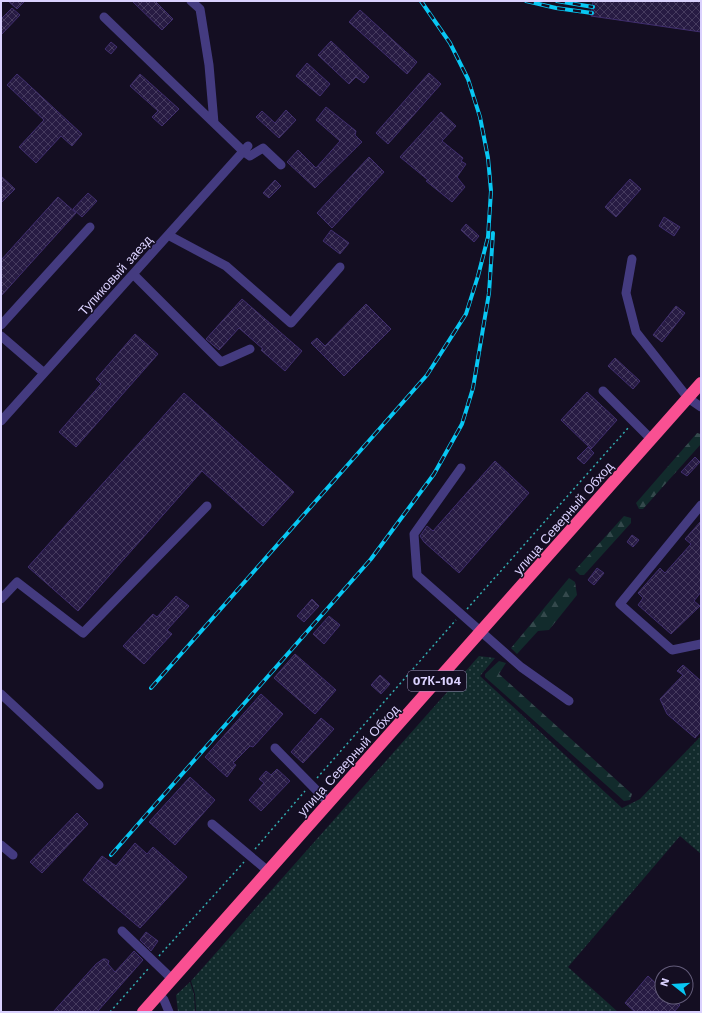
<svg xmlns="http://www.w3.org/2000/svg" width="702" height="1013" viewBox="0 0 702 1013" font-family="'Work Sans',sans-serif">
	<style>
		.grass { fill: url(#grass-dots) }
		.forest { fill: url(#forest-firs) }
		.building { fill: url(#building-cross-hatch); stroke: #402e6e }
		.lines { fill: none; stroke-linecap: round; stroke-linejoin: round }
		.path { stroke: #32adb0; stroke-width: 1.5; stroke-dasharray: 2 3; stroke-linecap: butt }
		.minor { stroke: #443b80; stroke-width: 9 }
		.highway { stroke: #f95092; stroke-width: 12 }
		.rail-casing { stroke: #08c7f3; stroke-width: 4 }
		.rail { stroke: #140e22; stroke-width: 2.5; stroke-dasharray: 8; stroke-linecap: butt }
		.labels { text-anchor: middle; stroke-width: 3; stroke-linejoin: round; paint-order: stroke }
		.shield { fill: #140e22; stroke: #9f96bc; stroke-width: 1 }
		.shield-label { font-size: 12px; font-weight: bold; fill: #dad1fe }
		.street-label { font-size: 13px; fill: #dad1fe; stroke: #140e22 }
	</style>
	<defs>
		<pattern id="grass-dots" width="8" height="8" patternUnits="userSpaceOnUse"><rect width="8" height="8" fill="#122b2c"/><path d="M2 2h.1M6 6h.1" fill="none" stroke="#34494c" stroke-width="1.8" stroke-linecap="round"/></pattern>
		<pattern id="forest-firs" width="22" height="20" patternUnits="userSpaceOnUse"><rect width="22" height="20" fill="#122b2c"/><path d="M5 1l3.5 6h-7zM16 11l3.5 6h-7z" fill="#34494c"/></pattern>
		<pattern id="building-cross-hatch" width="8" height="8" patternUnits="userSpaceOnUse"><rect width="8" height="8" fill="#271b43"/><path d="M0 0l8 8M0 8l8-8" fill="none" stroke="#463b5f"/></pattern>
	</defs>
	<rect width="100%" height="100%" fill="#140e22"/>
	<path class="grass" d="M479,656L495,658L480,676L622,808L640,799L701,736V854L680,836L568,967L618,1012H196L195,994L191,981Z
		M190,982L194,994L195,1012H178L176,995Z"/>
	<path class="forest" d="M697,433L701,434V444L643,509H639L636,503Z
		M624,516L631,518V523L584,575H580L575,570Z
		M569,578L575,582L577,595L549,630L538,631L517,654L511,648Z
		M499,661L506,663L499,674L632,794L630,800L624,801L485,677V674Z"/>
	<path class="building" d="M8,1H25L17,9Z
		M132,1H155L173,19L162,30Z
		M593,1H701V32L591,16Z
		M12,8L20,15L1,35V19Z
		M360,10L417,62L407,74L349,22Z
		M331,41L369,77L364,83L356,77L349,84L318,55Z
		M111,42L117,47L111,54L105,49Z
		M307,63L330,84L320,96L296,76Z
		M429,73L441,84L388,144L376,133Z
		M17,74L82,134L72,146L61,136L36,163L19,147L44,120L7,85Z
		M140,74L179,109L162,126L152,117L158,111L130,86Z
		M326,107L356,131L355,135L362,142L315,188L287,162L298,150L316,168L340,141L316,120Z
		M286,110L296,120L279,138L256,117L262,111L275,123Z
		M441,112L456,126L442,141L463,158L461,161L466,164L457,177L465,187L452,202L426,181L428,180L400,157Z
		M369,157L384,172L332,228L317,213Z
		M1,176L15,189L1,203Z
		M630,179L641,189L616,217L605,207Z
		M275,180L281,186L269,198L263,193Z
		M88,193L97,201L82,217L73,209Z
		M58,197L76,213L1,296V260Z
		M664,217L680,227L674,236L659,226Z
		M466,224L479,236L474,242L461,230Z
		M331,230L349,243L340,254L323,241Z
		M242,299L302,351L285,371L261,350L263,349L239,328L219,350L206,339Z
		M366,304L391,329L344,376L311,343L317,338L325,346Z
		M676,306L685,313L662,342L653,335Z
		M135,334L158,354L76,447L59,432L101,384L96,379Z
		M615,358L640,381L633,389L608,366Z
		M587,392L617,420L591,449L561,420Z
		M184,393L294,492L263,526L202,471L78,611L28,567Z
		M588,447L594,453L584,464L577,458Z
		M695,457L700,462L687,476L681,472Z
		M495,461L529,493L459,573L424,542L420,536L427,526L433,531Z
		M701,521V592L694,601L700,606L671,634L638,605L643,598L638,593L660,568L665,573L691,544L685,539Z
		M632,535L639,540L633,547L627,542Z
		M597,568L604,573L594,585L588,580Z
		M176,596L189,606L167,630L172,634L144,664L123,646L153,614L157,617Z
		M312,599L319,606L304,622L297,616Z
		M329,616L340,625L324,644L313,634Z
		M295,654L336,690L315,714L274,678Z
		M683,665L701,681V731L695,738L667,714L660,699L683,675L677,671Z
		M380,675L390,684L381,694L371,685Z
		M261,694L283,714L253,747L250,746L233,763L236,765L227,777L205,757Z
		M321,718L334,729L303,763L291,752Z
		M277,769L290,781L261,811L249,800L264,783L259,779L266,771L271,775Z
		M190,777L215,800L175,845L149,822Z
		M77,813L88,824L42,873L30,862Z
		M135,843L147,854L153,847L187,877L140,928L83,880L102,856L116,866Z
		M146,932L158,941L151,951L140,940Z
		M134,951L143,960L97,1012H53L96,964L103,959H106L109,961L108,964L115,972Z
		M648,976L662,989V997H671L680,1005L674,1012H635L625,1003Z"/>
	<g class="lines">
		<path class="path" d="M467,609L628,428
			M317,778L456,620
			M255,849L305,791
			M159,956L244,862
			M110,1012L149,968"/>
		<path class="minor" d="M191,1L200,9L209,65L214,123
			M104,17L243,151L250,156L263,148L281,165
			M168,235L226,266L291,323L340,267
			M632,259L626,293L636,332L688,398L701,407
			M133,274L221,362L250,349
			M1,325L90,227
			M1,336L44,373
			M603,391L651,439
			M1,421L248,146
			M461,468L414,534L417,575L521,667L569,701
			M701,505L620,604L672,650L701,644
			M1,599L17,582L83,633L207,506
			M1,694L99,785
			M275,748L329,803
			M212,824L268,871
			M1,845L13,855
			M122,931L172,979
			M159,994L164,1000L169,1012"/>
		<path class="highway" d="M143,1012L701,383"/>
		<defs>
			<path id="rail" d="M526,1L556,8L592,13
				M557,1L593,7
				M151,688L427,375L466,314L478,276L488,237L491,191L488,158L480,117L468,79L450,43L421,1
				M111,855L371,559L434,474L462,424L473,388L489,293L493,233"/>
		</defs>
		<use href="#rail" class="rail-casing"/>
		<use href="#rail" class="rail"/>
	</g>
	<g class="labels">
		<rect class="shield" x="408" y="671" width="58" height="20" rx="3"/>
		<g class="shield-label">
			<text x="437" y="685">07К-104</text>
		</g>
		<g class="street-label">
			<text transform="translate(115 275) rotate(-48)" y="5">Тупиковый заезд</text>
			<text transform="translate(563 518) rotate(-49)" y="5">улица Северный Обход</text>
			<text transform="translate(348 760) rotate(-48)" y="5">улица Северный Обход</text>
		</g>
	</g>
	<rect width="702" height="1013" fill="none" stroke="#dad1fe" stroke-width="4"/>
	<g transform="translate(674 985) rotate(287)"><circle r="19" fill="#140e22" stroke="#635c7a"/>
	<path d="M0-3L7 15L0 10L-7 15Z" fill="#08c7f3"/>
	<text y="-6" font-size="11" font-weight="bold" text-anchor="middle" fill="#dad1fe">N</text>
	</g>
</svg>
